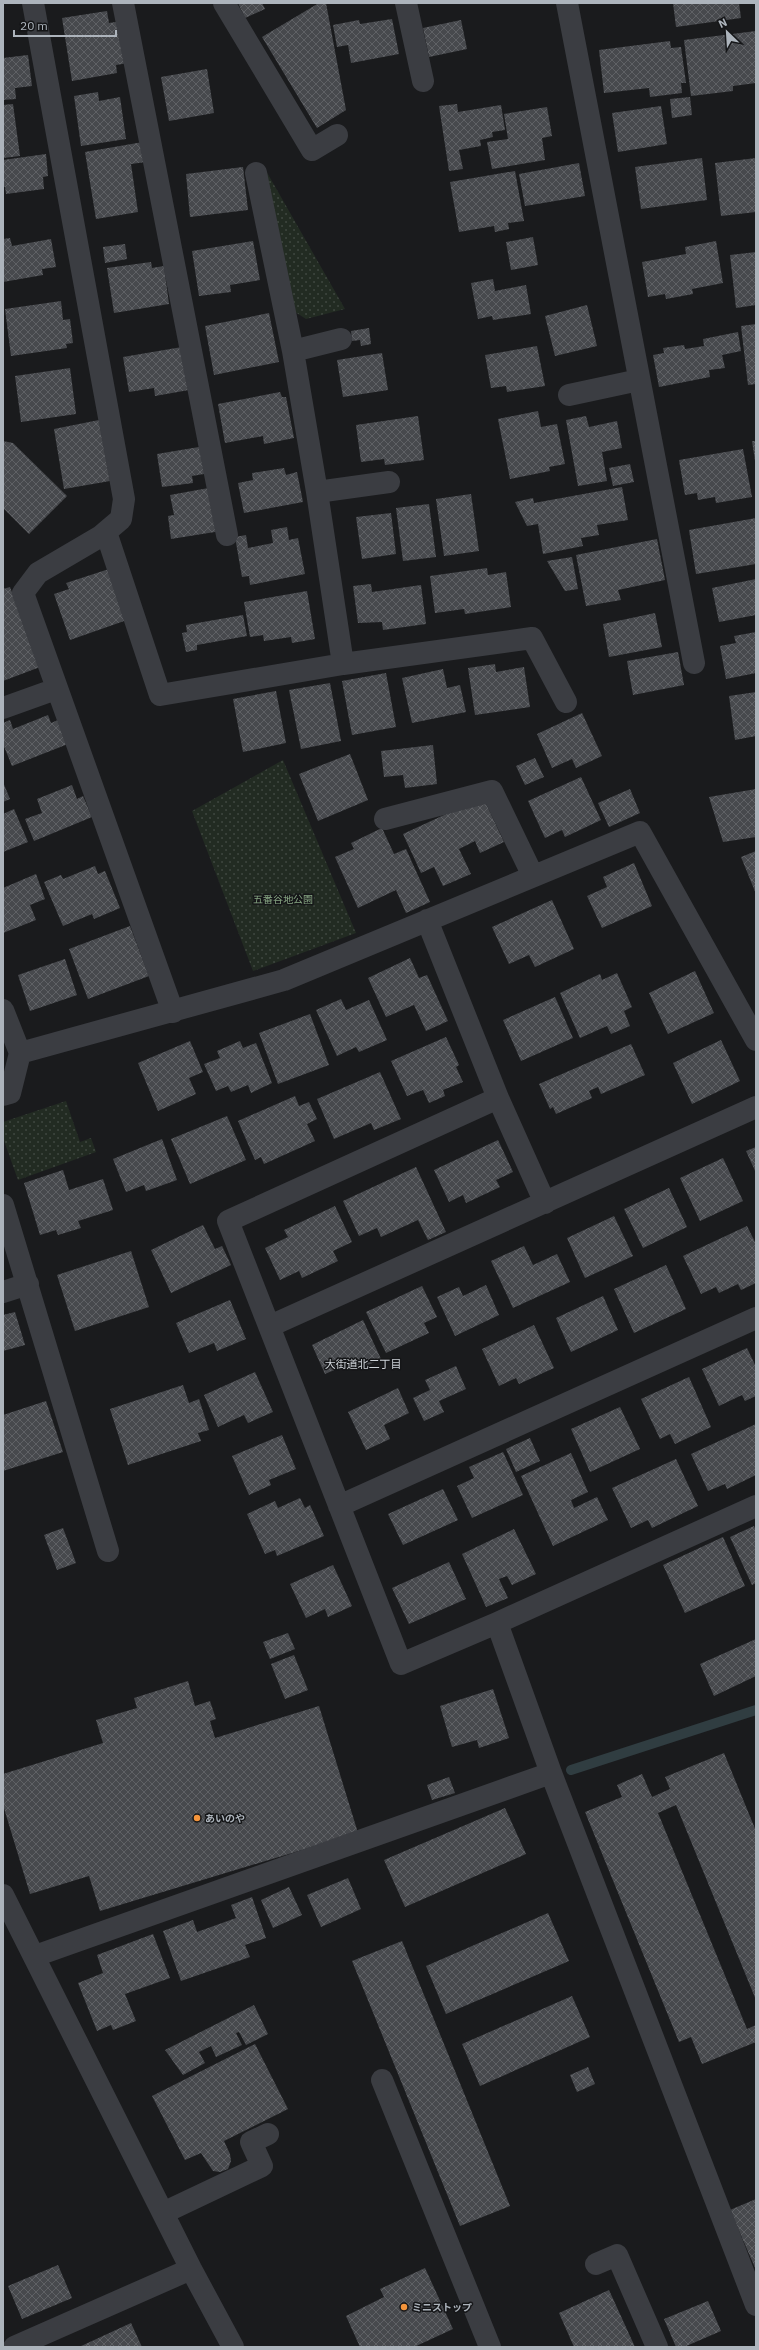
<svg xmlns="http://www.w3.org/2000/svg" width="759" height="2350" viewBox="0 0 759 2350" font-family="'IBM Plex Sans','Noto Sans JP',sans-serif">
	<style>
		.green { fill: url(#green-dots) }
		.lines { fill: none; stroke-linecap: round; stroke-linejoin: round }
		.stream { stroke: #303d41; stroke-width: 10 }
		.building { fill: url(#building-cross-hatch) }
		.minor { stroke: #3b3d42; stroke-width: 22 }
		.poi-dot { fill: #f4943b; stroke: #151618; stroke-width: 1.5 }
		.labels { text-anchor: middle; stroke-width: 3; stroke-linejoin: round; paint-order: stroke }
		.park-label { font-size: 10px; fill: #88a784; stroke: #151618 }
		.poi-label { font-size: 10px; font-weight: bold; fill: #adb4bc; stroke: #151618; text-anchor: start }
		.neighbourhood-label { font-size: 11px; fill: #ced3d8; stroke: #151618 }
	</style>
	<defs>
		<pattern id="green-dots" width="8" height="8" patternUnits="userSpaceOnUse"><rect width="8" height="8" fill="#222b22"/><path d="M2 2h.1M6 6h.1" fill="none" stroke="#3f4740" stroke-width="1.8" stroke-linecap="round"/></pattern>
		<pattern id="building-cross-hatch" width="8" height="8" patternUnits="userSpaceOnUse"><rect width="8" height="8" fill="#47494d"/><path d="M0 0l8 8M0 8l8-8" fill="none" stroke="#5f6165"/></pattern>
	</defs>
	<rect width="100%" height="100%" fill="#1a1b1d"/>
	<path class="green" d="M265,169L345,309L306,319L292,310Z
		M283,760L356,933L253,971L192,811Z
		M66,1101L80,1142L91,1138L96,1152L18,1180L3,1138V1122Z"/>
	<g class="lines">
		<path class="stream" d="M571,1770L756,1710"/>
	</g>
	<path class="building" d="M238,3H262L265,9L245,18Z
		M319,3H326L346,110L317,128L262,37Z
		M673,3H739L741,18L676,27Z
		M107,11L109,23L122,21L128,63L116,65L117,73L72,81L62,18Z
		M392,19L399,54L351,63L348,45L337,47L333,25L359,20L360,24Z
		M461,20L467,49L429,57L423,28Z
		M756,31V83L733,86V91L691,96L684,40Z
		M670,41L671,48L681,47L686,83H681L682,93L650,97L649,88L604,93L599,50Z
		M28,55L32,86L15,88L16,99L3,100V58Z
		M207,69L214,113L169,121L161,77Z
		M98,92L99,101L120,97L126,139L81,146L74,96Z
		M690,97L692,115L672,118L670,99Z
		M13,104L20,156L3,158V105Z
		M457,104L458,112L501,105L505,130L492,132L493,137L480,140L481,146L459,150L463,169L449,171L439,106Z
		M661,106L667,144L618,152L612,113Z
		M547,107L552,136L542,138L545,160L492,169L487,142L508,139L504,114Z
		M143,142L146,162L131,164L138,212L96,219L85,152Z
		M46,154L48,176L43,177L44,189L6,194L5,187H3V160Z
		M702,158L707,200L641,209L635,167Z
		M756,158V212L721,216L715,163Z
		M579,163L585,196L525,206L519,174Z
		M243,167L248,210L190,217L186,174Z
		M515,171L524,221L508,223L509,229L495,232L494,226L459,232L450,182Z
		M533,237L538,265L511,270L506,242Z
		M10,238L12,246L51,239L56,267L42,269L43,275L3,282V239Z
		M253,241L260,280L230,285L231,292L199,296L192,251Z
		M716,241L723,283L692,289L693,294L666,299L665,294L648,297L642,262L686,254L685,247Z
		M125,244L127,259L105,263L103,247Z
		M756,252V305L736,308L730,255Z
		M151,262L152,268L164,266L169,304L114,313L107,268Z
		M493,279L495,291L526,285L531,314L493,320L492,316L478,319L471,283Z
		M61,301L63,320L70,319L73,343L66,344L67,348L11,356L5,309Z
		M587,305L597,346L555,356L545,316Z
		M269,313L279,362L214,375L205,326Z
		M756,324V384L748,385L741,326Z
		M369,328L371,344L361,346L360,340L352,341L351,331Z
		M738,332L741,351L722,355L725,368L709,370L710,377L659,387L653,355L664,353L663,348L684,345L685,349L704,346L703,339Z
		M537,346L545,386L507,392L506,386L491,388L485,355Z
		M182,347L189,390L155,396L154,388L129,392L123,357Z
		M382,353L388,390L343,397L337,360Z
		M70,368L76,414L21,422L15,376Z
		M280,392L282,397H286L294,438L264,444L263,436L225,443L218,404Z
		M538,411L541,427L557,424L565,464L549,467L550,471L510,479L498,419Z
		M418,416L424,460L385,465L384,459L361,462L356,425Z
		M586,416L589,427L617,421L622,448L602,452L607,481L578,486L566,420Z
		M99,420L110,481L64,489L54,429Z
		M3,441L13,443L67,496L29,534L3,508Z
		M752,441H756V461H755Z
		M205,446L210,473L192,476L193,483L162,487L157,454Z
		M743,449L752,497L716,503L715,497L698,500L697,493L685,495L679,460Z
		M630,464L634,482L613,486L609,468Z
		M284,468L286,475L297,472L303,502L244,513L238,483L253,480L252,473Z
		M214,487L221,531L171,539L168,516L174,515L170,495Z
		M622,487L628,520L597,525L599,535L581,538L583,546L543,554L538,524L527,526L515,502L533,498L534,503Z
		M471,494L479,551L444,556L436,499Z
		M429,504L436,557L403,561L396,508Z
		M391,513L396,554L362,559L356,517Z
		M756,518V564L696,574L689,530Z
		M287,527L289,540L298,538L305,574L250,585L249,576L242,577L235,537L246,535L248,548L273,543L271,530Z
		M657,539L665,580L618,590L621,600L586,606L576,555Z
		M572,557L578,589L565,591L547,561Z
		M487,568L488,575L506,572L511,607L465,614L464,609L435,613L430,576Z
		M109,569L127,620L70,640L54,594L69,589L66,583Z
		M756,579V615L719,622L712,588Z
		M371,584L372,592L421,585L426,624L383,630L382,622L358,623L353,586Z
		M10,587L40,667L3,681V589Z
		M307,591L315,639L292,643L291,637L264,641L263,635L250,637L244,602Z
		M655,613L662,647L609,657L603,624Z
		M243,615L247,636L197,645V650L186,652L182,633L187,632L186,625Z
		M756,632V673L726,679L720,646L736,643L734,636Z
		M678,652L684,685L633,695L627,661Z
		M495,664L496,672L524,667L530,707L475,715L468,668Z
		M443,669L447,688L460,685L466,712L412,723L402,678Z
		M386,673L396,727L352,735L342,681Z
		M330,683L341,741L301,749L289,690Z
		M276,691L286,743L243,752L233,699Z
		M756,692V736L735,740L729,696Z
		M582,713L602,756L576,768L572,759L552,768L537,734Z
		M48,715L51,723L58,720L68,744L12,766L3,744V723L10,720L13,729Z
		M433,745L437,784L405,788L403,775L384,777L381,751Z
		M350,754L368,800L318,821L299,774Z
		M535,758L544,777L525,785L516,766Z
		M581,777L601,820L565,837L562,830L545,838L528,801Z
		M3,782L10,799L3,802Z
		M72,785L77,799L83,796L92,817L34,841L25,819L42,813L37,799Z
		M630,789L640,813L609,827L598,803Z
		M756,789V837L723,842L709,797Z
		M483,797L504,842L480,853L475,841L459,849L471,874L443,886L434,867L421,873L403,834Z
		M14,809L28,842L3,852V814Z
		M382,828L394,854L406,849L430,902L406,913L396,890L358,908L335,857L354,849L351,843Z
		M756,851V894L741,857Z
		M634,863L652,906L602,928L587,896L607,887L603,877Z
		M95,866L98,874L105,871L120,908L94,919L92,914L63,926L44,882L61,875L63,879Z
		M36,874L45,899L30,905L36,920L3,933V888Z
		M552,900L574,949L535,967L529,955L509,964L492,927Z
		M130,926L149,976L88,999L69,949Z
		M410,958L419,978L427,975L448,1021L426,1031L414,1005L386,1017L368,978Z
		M65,959L77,995L30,1011L18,975Z
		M695,971L714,1013L668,1034L649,993Z
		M617,973L632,1007L624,1011L630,1026L611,1034L607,1026L580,1038L560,993L600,974L602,980Z
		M555,997L573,1038L521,1061L503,1020Z
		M341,999L346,1010L369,1000L387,1040L359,1052L356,1047L337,1056L316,1010Z
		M310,1014L329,1065L278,1084L259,1033Z
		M446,1037L459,1065L456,1067L463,1082L443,1090L445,1096L429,1103L423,1090L407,1096L391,1061Z
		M721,1040L740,1081L692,1104L673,1063Z
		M190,1041L203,1072L189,1078L196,1094L158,1111L138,1063Z
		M240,1041L243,1048L256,1043L272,1083L251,1093L248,1085L231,1092L228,1086L216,1091L204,1064L220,1058L217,1051Z
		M631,1044L645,1075L601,1094L598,1087L589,1091L592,1098L556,1114L553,1107L550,1109L539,1084Z
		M380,1072L401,1119L374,1130L371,1123L334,1139L317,1099Z
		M295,1096L299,1106L309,1102L317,1119L307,1124L315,1141L264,1164L261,1157L255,1160L238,1121Z
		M227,1116L246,1160L190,1184L171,1139Z
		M162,1139L177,1180L146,1191L144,1185L126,1192L113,1159Z
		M498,1140L513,1172L496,1180L500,1187L466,1203L463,1195L449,1202L434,1170Z
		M756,1147V1173L746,1151Z
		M723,1158L743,1201L700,1221L680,1178Z
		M416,1167L446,1232L428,1240L418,1220L381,1237L377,1228L359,1236L343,1201Z
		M63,1170L69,1190L103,1179L113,1210L78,1221L81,1228L58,1235L56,1230L40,1235L24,1183Z
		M669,1188L687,1227L643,1248L624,1209Z
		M335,1206L352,1242L333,1251L338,1261L302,1278L299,1271L280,1280L265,1248L288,1237L284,1230Z
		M614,1216L633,1256L585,1278L567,1238Z
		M203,1225L215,1249L222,1246L231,1265L171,1293L151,1250Z
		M747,1226L756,1244V1283L741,1290L738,1284L719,1293L716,1287L701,1294L683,1256Z
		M524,1246L533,1265L557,1254L570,1282L513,1308L491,1261Z
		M131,1251L149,1307L75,1331L57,1275Z
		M666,1265L686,1309L634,1333L614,1289Z
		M486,1285L499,1315L455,1336L437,1297L459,1287L463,1296Z
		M422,1286L437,1317L424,1323L429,1333L386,1353L366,1312Z
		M603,1296L618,1330L571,1352L556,1318Z
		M230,1300L246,1339L217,1351L214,1343L189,1353L176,1323Z
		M15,1312L25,1345L3,1351V1315Z
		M363,1320L381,1359L359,1369L355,1361L325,1374L312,1345Z
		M534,1325L554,1368L519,1384L516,1378L499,1386L482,1349Z
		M747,1348L756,1367V1396L745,1401L742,1395L719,1406L702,1369Z
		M456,1366L466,1389L439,1401L444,1412L424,1421L413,1398L430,1390L425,1380Z
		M255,1372L273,1412L248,1423L244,1415L218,1427L204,1395Z
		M689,1377L711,1427L675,1444L670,1434L660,1439L641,1399Z
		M183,1385L189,1403L199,1399L209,1430L198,1433L201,1441L128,1465L110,1409Z
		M398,1388L409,1413L384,1425L390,1439L366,1450L348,1412Z
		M46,1401L63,1452L3,1471V1415Z
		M620,1407L640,1449L590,1472L571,1429Z
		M756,1424V1475L727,1489L725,1484L708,1491L691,1454Z
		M282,1435L296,1469L269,1480L271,1485L249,1495L232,1456Z
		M530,1438L540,1461L516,1472L506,1449Z
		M503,1452L523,1495L472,1518L457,1486L474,1478L469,1467Z
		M571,1453L588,1492L571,1500L574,1508L597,1497L608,1520L553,1546L521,1476Z
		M676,1459L698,1506L652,1528L648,1520L631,1528L612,1488Z
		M443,1489L458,1520L403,1545L388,1514Z
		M300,1498L305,1508L310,1505L324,1536L277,1556L275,1550L265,1554L247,1514L275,1501L278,1508Z
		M754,1526L756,1531V1583L752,1585L730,1537Z
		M63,1528L76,1563L57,1570L44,1535Z
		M514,1529L536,1574L512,1585L507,1576L499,1579L508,1598L486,1607L462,1554Z
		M723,1537L745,1586L685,1613L663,1565Z
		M449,1562L466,1599L409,1624L392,1588Z
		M333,1565L352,1606L328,1617L325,1609L306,1618L290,1584Z
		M288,1633L295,1649L270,1659L263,1642Z
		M756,1639V1676L714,1696L700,1664Z
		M294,1655L308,1690L285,1699L271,1664Z
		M188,1681L195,1706L210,1701L216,1719L210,1721L215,1738L319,1706L358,1833L100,1911L89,1876L30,1894L3,1805V1774L103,1743L96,1720L137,1708L134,1698Z
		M493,1689L509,1738L479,1748L477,1740L452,1747L440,1706Z
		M724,1753L756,1831V2000L676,1805L658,1813L747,2029L756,2025V2042L702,2064L691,2037L679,2042L585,1812L622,1797L617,1785L642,1774L652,1797L670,1789L665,1777Z
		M449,1777L455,1793L432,1800L427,1785Z
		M505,1808L526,1854L405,1907L384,1860Z
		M348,1878L361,1909L321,1927L307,1895Z
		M289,1887L302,1915L273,1928L261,1900Z
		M252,1897L266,1938L245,1945L250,1957L181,1981L163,1931L193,1920L197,1932L236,1918L231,1905Z
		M548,1913L569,1961L446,2014L426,1966Z
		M153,1934L170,1978L125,1994L136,2021L113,2030L111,2025L97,2031L78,1983L103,1973L97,1955Z
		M402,1941L510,2206L460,2226L352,1961Z
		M572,1996L590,2037L480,2086L462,2044Z
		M254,2005L268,2034L246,2045L239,2032L236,2033L242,2045L216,2057L211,2046L199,2052L205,2063L183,2075L165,2050Z
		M255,2044L288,2109L224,2141L230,2154L231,2161L228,2169L220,2172L213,2171L201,2153L185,2160L152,2096Z
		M588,2067L595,2084L577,2092L570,2075Z
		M756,2199V2270L730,2210Z
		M58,2265L72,2298L22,2319L8,2286Z
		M425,2268L453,2329L414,2347H360L346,2316L384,2297L380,2289Z
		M609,2290L635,2347H574L559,2313Z
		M708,2301L721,2331L684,2347H676L664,2319Z
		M131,2323L142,2347H79Z"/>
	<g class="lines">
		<path class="minor" d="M33,3L124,499L121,519L101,536L38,573L23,593L173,1012
			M123,3L227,535
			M224,3L312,150L337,135
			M406,3L423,81
			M567,3L694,663
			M256,173L293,351L317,492L343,664
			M293,351L341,339
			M569,395L639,380
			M317,492L389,482
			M106,532L160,695L343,664L532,638L566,702
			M3,708L56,689
			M385,819L492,791L533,876
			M427,920L498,1098L545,1203
			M3,1010L20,1053L10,1093L3,1095
			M20,1053L284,980L640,832L756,1040
			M498,1098L228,1221L401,1664L497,1623L756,1506
			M3,1205L108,1551
			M3,1292L28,1284
			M270,1326L756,1107
			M339,1506L756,1318
			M497,1623L551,1773L756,2305
			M3,1895L191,2269L233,2347
			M35,1956L551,1773
			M382,2080L490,2347
			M163,2213L262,2166L251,2142L268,2134
			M596,2264L617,2255L657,2347
			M14,2347L191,2269"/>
	</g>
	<g class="poi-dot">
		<circle cx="197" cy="1818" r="4"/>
		<circle cx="404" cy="2307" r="4"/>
	</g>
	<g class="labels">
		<g class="park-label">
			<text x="283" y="903">五番谷地公園</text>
		</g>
		<g class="poi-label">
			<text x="205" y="1822">あいのや</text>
			<text x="412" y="2311">ミニストップ</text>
		</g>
		<g class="neighbourhood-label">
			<text x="363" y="1368">大街道北二丁目</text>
		</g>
	</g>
	<rect width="759" height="2350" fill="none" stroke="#adb4bc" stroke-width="8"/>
	<g transform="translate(727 32) rotate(335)" stroke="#151618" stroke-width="3" paint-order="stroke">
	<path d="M0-3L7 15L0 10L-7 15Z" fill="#adb4bc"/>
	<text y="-6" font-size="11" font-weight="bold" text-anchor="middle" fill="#adb4bc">N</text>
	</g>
	<path d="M14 30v6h102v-6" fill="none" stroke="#adb4bc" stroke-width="2"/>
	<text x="20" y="30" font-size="12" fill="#adb4bc" stroke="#151618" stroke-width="3" paint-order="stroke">20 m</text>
</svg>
